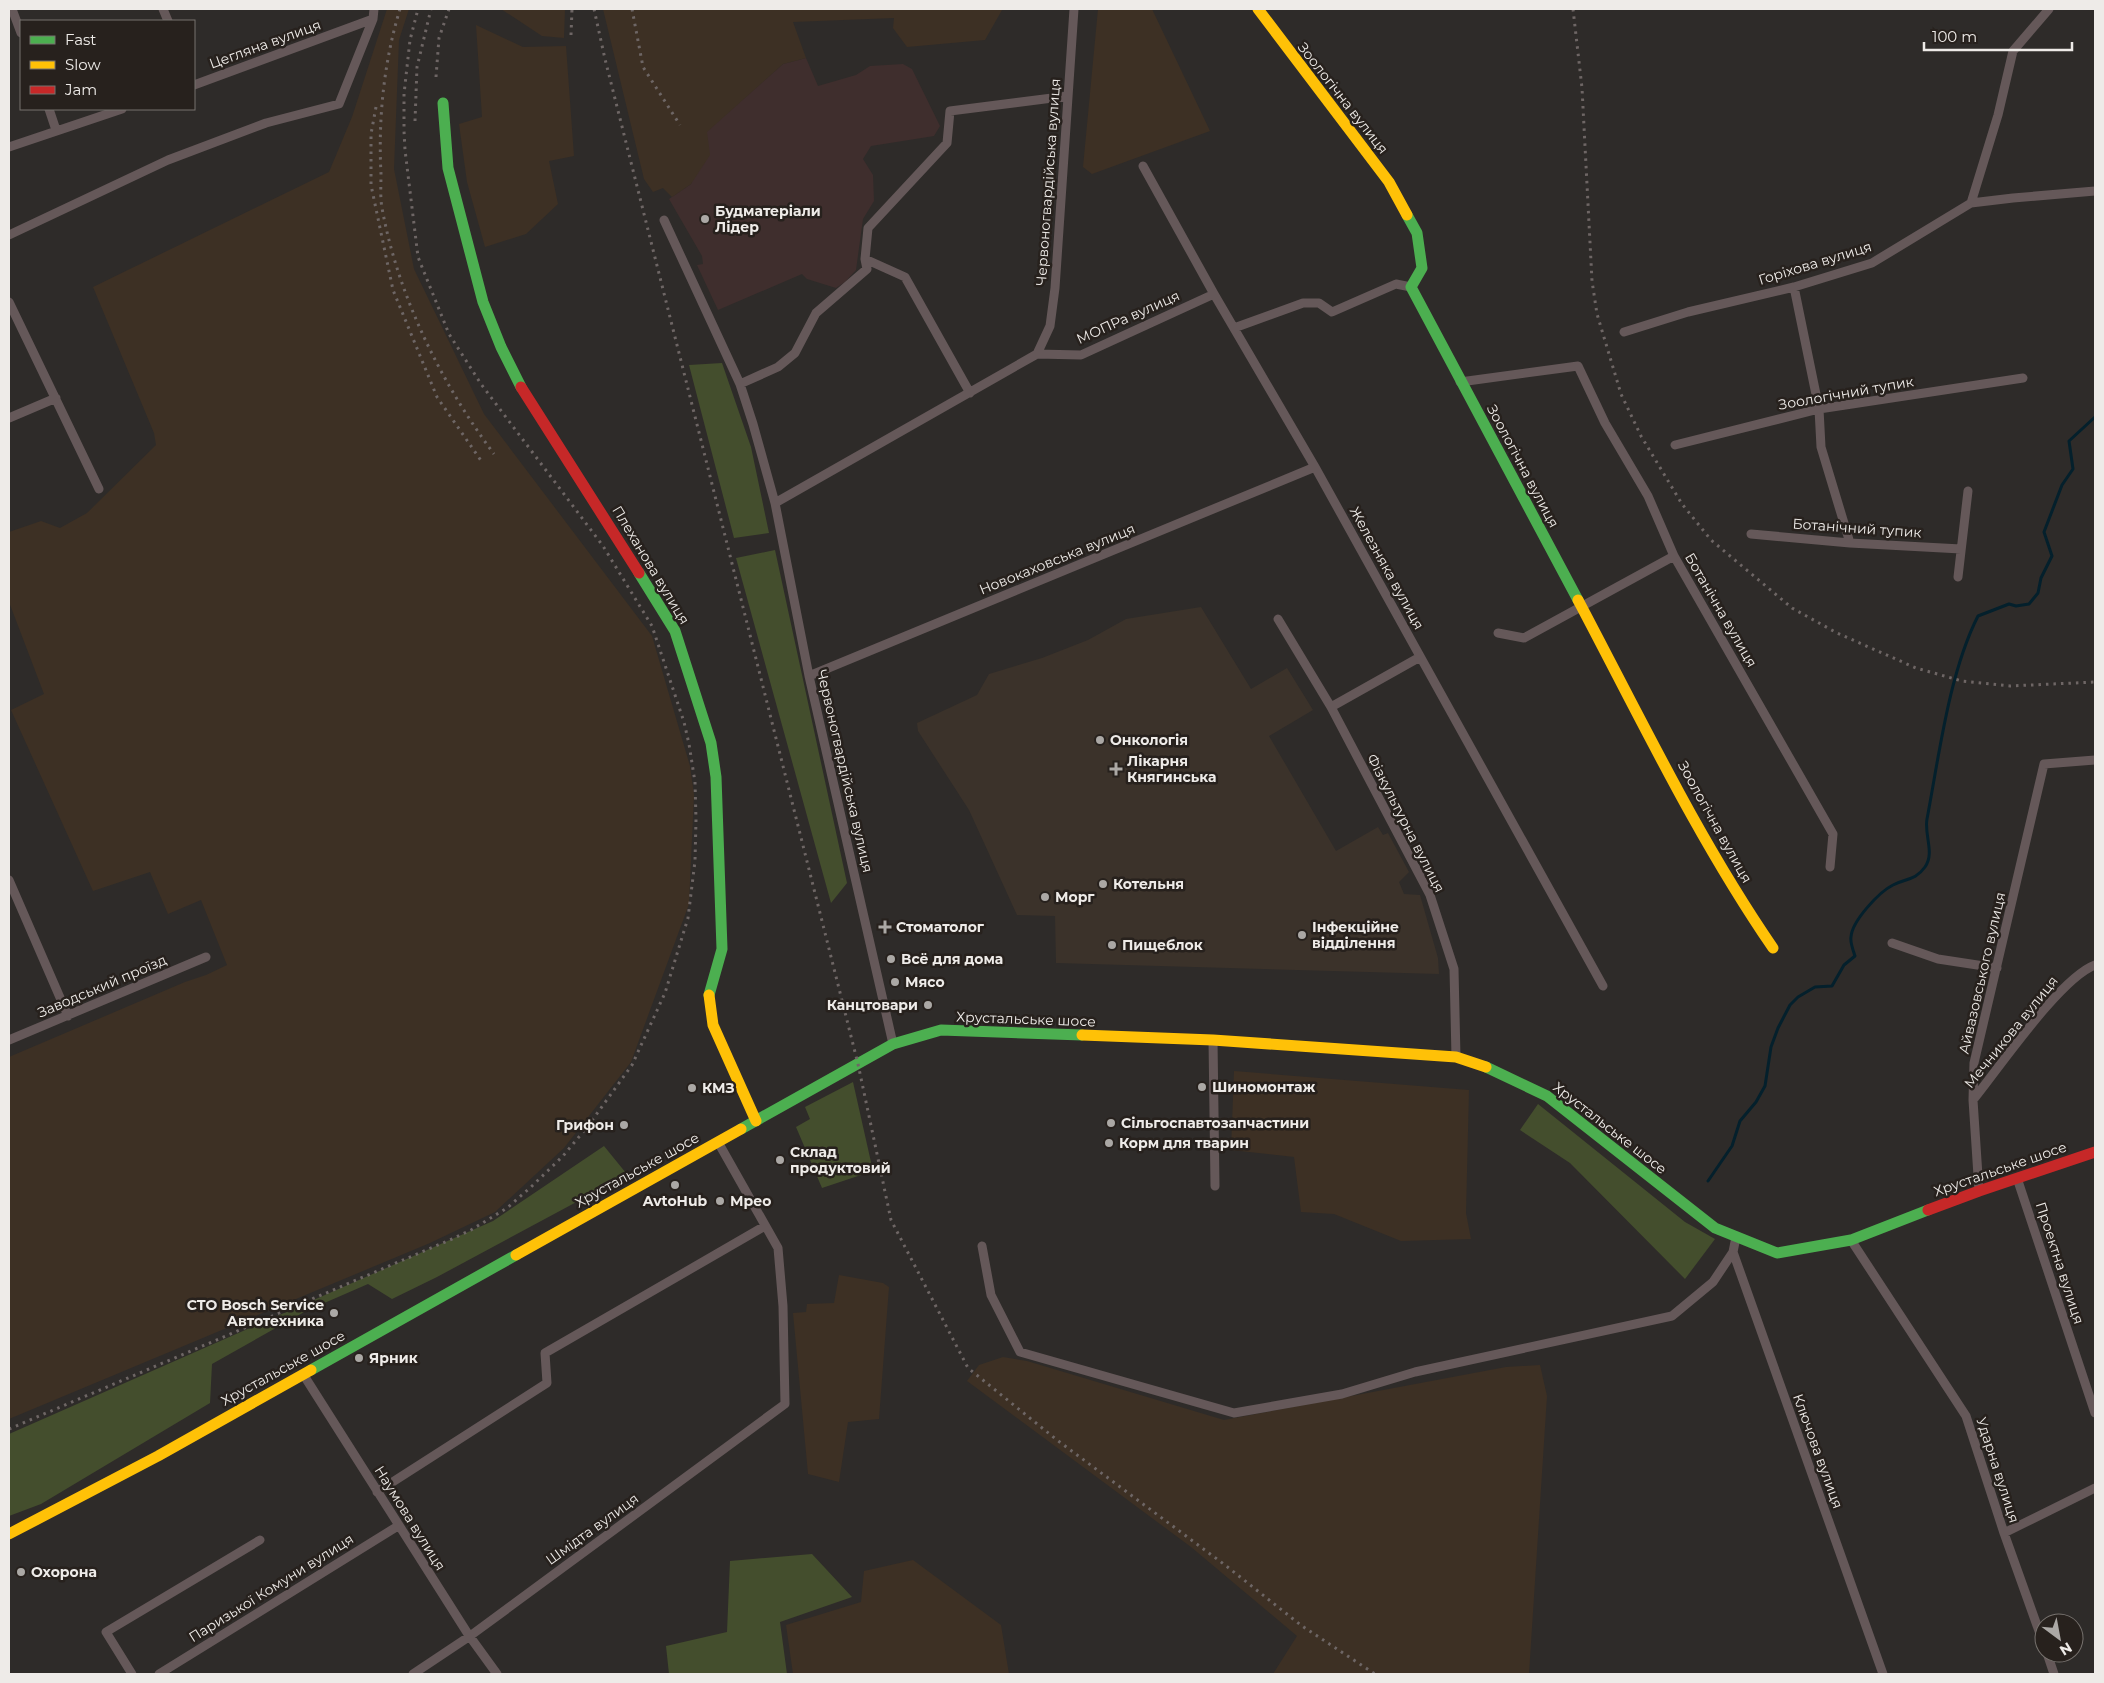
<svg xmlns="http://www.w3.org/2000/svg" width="2104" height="1683" viewBox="0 0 2104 1683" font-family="Montserrat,sans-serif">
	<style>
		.commercial { fill: #3f2e2d }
		.industrial { fill: #3d3024 }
		.built { fill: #3b322a }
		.green { fill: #444e2d }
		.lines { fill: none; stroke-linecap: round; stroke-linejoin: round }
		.stream { stroke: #04202c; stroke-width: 3 }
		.street { stroke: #655859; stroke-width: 9 }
		.fast { stroke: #4caf50; stroke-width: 11 }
		.slow { stroke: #ffc107; stroke-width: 11 }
		.jam { stroke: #c62828; stroke-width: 11 }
		.rail { stroke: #6e6665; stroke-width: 3; stroke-dasharray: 2.5 5; stroke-linecap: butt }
		.poi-dot { fill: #aba8a5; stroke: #27211d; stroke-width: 2 }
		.labels { text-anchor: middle; stroke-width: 5; stroke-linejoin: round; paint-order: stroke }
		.street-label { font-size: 14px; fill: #eeebe8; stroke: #27211d }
		.poi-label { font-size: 14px; font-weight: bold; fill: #eeebe8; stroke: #27211d; text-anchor: start }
	</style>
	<rect width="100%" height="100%" fill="#2e2b29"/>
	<path class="commercial" d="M806,58L818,86L856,75L870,66L903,64L912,69L940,126L934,136L871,146L863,159L873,175L874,201L863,219L856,270L845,282L836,288L807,279L802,274L718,310L697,265L703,264L702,256L669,199L691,184L706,132L783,64Z"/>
	<path class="industrial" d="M387,9H409L399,40L394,169L414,269L484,414L652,636L690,766L694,795L689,904L631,1062L564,1148L495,1212L430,1243L9,1419V1057L185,982L206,975L227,965L201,900L168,914L150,872L93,891L11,710L44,694L9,602V532L41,521L60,528L87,513L156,445L154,433L93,287L329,172L352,117Z
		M501,9H565L564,38L542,36Z
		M603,9H1040L1002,10L985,40L907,47L893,28L894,18L793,22L806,58L783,64L707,132L710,155L691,184L672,197L663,188L653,192L644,179Z
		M1098,9H1152L1210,131L1092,174L1083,167Z
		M476,25L523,47L566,46L574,156L549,161L558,204L526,234L485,247L467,182L459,124L482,117Z
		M1234,1071L1469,1090L1466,1213L1471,1239L1401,1241L1334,1214L1301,1212L1294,1157L1231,1150Z
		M839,1275L883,1283L889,1287L879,1419L848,1422L839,1482L808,1474L793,1313L806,1312L807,1304L834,1303Z
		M1003,1357L1027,1361L1224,1420L1506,1367L1540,1365L1547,1396L1529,1674H1273L1297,1636L1191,1547L967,1381L979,1365Z
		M913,1560L1001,1625L1009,1674H793L786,1625L861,1602L864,1571Z"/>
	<path class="built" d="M1201,607L1251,689L1287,668L1313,710L1269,736L1336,851L1378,827L1383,835L1388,833L1409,872L1399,882L1404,894L1420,895L1438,958L1439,974L1056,963L1055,916L1017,915L969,810L918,731L917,723L977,695L989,674L1042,658L1088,640L1126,619Z"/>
	<path class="green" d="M722,363L751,447L769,533L734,538L689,365Z
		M775,550L847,883L831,903L736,558Z
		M853,1082L873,1171L822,1188L796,1127L810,1119L805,1107Z
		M1538,1104L1685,1222L1715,1239L1685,1279L1570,1163L1520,1130Z
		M604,1146L626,1173L610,1184L437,1277L392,1299L368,1284L306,1311L212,1364L210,1403L41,1504L9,1516V1434L493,1221Z
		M812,1554L852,1597L780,1622L787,1674H669L666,1646L727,1632L730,1561Z"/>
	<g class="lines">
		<path class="stream" d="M1708,1181L1732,1146L1740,1121L1756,1102L1765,1086L1771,1047L1778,1028L1790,1005L1798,997L1815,987L1832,986L1844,965L1855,956C1853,950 1850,942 1851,937C1852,921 1879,892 1893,885C1906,878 1915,881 1925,867C1935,853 1924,835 1927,819C1939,756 1949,673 1978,616L2009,604L2016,606L2029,604L2038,593L2041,578L2052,556L2044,532L2062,485L2073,469L2069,441L2095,417"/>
		<path class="street" d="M12,9L21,33
			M163,9L168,21
			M194,85L373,19
			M49,109L56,130
			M9,147L122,109
			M1143,166L1214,294L1315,467L1603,986
			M1971,203L1998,115L2013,51L2049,9
			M664,220L740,384L753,424L775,503L809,676L893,1044
			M9,235L168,160L266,123L339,104L373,19L374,9
			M865,259L905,277L970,393
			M1794,287L1819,409L1821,447L1850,543
			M9,302L99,489
			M1234,328L1303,303H1319L1332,312L1396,284L1411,287
			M1624,332L1688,312L1794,287L1872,263L1971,203L2013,198L2095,191
			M1037,354L1050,326L1055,288L1074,9
			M1460,382L1578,366L1605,423L1648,496L1674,556L1833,834L1830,867
			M740,384L778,367L795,353L816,313L867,269L865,259L868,228L947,143L950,111L1068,96
			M9,418L56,398
			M1675,445L1819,409L2023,378
			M775,503L1037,354L1081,355L1214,294
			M1751,534L1850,543L1961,549
			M1958,577L1968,491
			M1278,619L1331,707L1430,895L1454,969L1456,1057
			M1498,633L1524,638L1674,556
			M809,676L1315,467
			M1331,707L1420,657
			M9,880L68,1016
			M1892,943L1938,959L1997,968
			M9,1040L206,957
			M1213,1040L1215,1186
			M1973,1100C1999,1068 2060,978 2095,965
			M2017,1178L2095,1413
			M1979,1191L1973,1100L1974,1063L2044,764L2095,760
			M1736,1237L1733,1252L1883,1674
			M1851,1240L1966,1416L2004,1533L2044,1645
			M982,1246L991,1295L1020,1352L1234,1413L1342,1394L1415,1372L1672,1316L1713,1282L1733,1252
			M303,1374L468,1634L497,1674
			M377,1492L547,1383L545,1353L765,1226
			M2004,1533L2095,1488
			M2047,1653L2054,1674
			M132,1674L106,1632L260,1540
			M159,1674L398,1526
			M413,1674L470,1636L785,1404L783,1306L778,1248L718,1142"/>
		<path class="fast" d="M443,103L448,168L483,302L501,347L521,387
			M1407,215L1417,233L1422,268L1411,287L1578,600
			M639,573L675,631L711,743L716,777L722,949L709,995
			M1486,1067L1547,1096L1715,1228L1777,1253L1851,1240L1928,1210
			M741,1129L893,1044L941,1030L1082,1035
			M311,1370L516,1255"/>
		<path class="slow" d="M1258,9L1389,182L1407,215
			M1578,600C1640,717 1698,839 1773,948
			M709,995L713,1025L756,1121
			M1082,1035L1213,1040L1456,1057L1486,1067
			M516,1255L741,1129
			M9,1534L158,1456L311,1370"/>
		<path class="jam" d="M521,387L639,573
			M1928,1210L1979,1191L2095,1152"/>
		<path class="rail" d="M400,9C384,61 378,119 381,174C381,185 380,197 382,208C398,296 441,383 494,454
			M594,9L605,59L858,1064L891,1220L968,1368L1057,1440L1225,1565L1302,1626L1375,1674
			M632,9L643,67L680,125
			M1573,9L1582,88L1592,281L1597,314L1621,394L1641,436L1682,504L1711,540L1792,608L1837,633L1916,668L1962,681L2010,686L2095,682
			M571,35L572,9
			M436,77L439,38L449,9
			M376,107L371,134V185L393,290L437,397L482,462
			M415,121L417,67L431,9
			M9,1429L452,1239L471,1230L507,1208L531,1187L563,1156L588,1126L632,1065L665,993L688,918L695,861L696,820L695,782L689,744L684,722L652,626L603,546L481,384L449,334L418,257L405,150L404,131V94L410,40L418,9"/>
	</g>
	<g class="poi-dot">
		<circle cx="705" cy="219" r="5"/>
		<circle cx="1100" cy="740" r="5"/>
		<path d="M1113.5 761.5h5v5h5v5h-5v5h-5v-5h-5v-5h5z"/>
		<circle cx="1103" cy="884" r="5"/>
		<circle cx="1045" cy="897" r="5"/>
		<path d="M882.5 919.5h5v5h5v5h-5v5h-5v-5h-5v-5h5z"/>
		<circle cx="1302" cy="935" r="5"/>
		<circle cx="1112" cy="945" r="5"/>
		<circle cx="891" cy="959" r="5"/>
		<circle cx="895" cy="982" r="5"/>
		<circle cx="928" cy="1005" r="5"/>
		<circle cx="1202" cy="1087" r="5"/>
		<circle cx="692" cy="1088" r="5"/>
		<circle cx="1111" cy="1123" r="5"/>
		<circle cx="624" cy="1125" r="5"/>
		<circle cx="1109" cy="1143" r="5"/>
		<circle cx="780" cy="1160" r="5"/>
		<circle cx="675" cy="1185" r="5"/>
		<circle cx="720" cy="1201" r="5"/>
		<circle cx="334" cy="1313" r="5"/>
		<circle cx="359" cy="1358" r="5"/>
		<circle cx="21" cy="1572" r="5"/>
	</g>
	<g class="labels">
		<g class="street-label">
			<text transform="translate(265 44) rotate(-20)" y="5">Цегляна вулиця</text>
			<text transform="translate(1343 98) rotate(52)" y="5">Зоологічна вулиця</text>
			<text transform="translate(1048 182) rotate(-86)" y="5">Червоногвардійська вулиця</text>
			<text transform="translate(1815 263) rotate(-17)" y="5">Горіхова вулиця</text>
			<text transform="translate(1128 317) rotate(-24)" y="5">МОПРа вулиця</text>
			<text transform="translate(1846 393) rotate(-10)" y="5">Зоологічний тупик</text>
			<text transform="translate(1523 466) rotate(62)" y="5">Зоологічна вулиця</text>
			<text transform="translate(1857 528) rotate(4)" y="5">Ботанічний тупик</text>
			<text transform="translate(1057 559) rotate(-22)" y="5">Новокаховська вулиця</text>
			<text transform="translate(651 565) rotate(59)" y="5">Плеханова вулиця</text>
			<text transform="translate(1387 568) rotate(61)" y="5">Железняка вулиця</text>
			<text transform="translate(1721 610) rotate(60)" y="5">Ботанічна вулиця</text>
			<text transform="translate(845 771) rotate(77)" y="5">Червоногвардійська вулиця</text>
			<text transform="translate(1715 822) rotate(61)" y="5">Зоологічна вулиця</text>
			<text transform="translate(1406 823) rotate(63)" y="5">Фізкультурна вулиця</text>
			<text transform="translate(1982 973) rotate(-77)" y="5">Айвазовського вулиця</text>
			<text transform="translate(102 986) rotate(-23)" y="5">Заводський проїзд</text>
			<text transform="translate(1026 1019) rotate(2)" y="5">Хрустальське шосе</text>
			<text transform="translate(2011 1032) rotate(-51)" y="5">Мечникова вулиця</text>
			<text transform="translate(1610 1128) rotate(38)" y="5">Хрустальське шосе</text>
			<text transform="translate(2000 1169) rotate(-19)" y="5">Хрустальське шосе</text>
			<text transform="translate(637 1170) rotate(-29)" y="5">Хрустальське шосе</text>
			<text transform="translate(2060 1263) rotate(72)" y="5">Проектна вулиця</text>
			<text transform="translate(283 1368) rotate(-29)" y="5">Хрустальське шосе</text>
			<text transform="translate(1818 1451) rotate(70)" y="5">Ключова вулиця</text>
			<text transform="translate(1998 1470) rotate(72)" y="5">Ударна вулиця</text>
			<text transform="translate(410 1518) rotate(58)" y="5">Наумова вулиця</text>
			<text transform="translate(592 1529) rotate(-36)" y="5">Шмідта вулиця</text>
			<text transform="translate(271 1588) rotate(-32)" y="5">Паризької Комуни вулиця</text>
		</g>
		<g class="poi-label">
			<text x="715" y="216">Будматеріали<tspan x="715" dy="16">Лідер</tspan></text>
			<text x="1110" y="745">Онкологія</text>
			<text x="1127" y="766">Лікарня<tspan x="1127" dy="16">Княгинська</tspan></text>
			<text x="1113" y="889">Котельня</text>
			<text x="1055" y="902">Морг</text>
			<text x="896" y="932">Стоматолог</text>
			<text x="1312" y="932">Інфекційне<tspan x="1312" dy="16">відділення</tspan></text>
			<text x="1122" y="950">Пищеблок</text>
			<text x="901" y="964">Всё для дома</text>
			<text x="905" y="987">Мясо</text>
			<text x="918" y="1010" text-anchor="end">Канцтовари</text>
			<text x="1212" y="1092">Шиномонтаж</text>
			<text x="702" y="1093">КМЗ</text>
			<text x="1121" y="1128">Сільгоспавтозапчастини</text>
			<text x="614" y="1130" text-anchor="end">Грифон</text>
			<text x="1119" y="1148">Корм для тварин</text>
			<text x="790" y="1157">Склад<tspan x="790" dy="16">продуктовий</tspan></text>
			<text x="675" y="1206" text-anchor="middle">AvtoHub</text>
			<text x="730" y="1206">Мрео</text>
			<text x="324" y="1310" text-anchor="end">СТО Bosch Service<tspan x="324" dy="16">Автотехника</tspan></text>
			<text x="369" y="1363">Ярник</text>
			<text x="31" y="1577">Охорона</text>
		</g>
	</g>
	<rect width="2104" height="1683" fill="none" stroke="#eeebe8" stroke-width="20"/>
	<rect x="20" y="20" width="175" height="90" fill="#27211d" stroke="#77726e"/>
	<rect x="30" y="36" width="25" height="8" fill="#4caf50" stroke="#77726e"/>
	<text x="65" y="45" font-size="15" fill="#eeebe8">Fast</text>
	<rect x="30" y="61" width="25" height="8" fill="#ffc107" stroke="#77726e"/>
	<text x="65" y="70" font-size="15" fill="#eeebe8">Slow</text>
	<rect x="30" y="86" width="25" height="8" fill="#c62828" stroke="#77726e"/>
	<text x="65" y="95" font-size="15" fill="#eeebe8">Jam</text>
	<g transform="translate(2059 1638) rotate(148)"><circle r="24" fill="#27211d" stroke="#77726e"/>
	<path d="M0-4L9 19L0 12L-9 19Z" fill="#aba8a5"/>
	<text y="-8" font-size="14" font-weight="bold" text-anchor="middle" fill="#eeebe8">N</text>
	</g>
	<path d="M1924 42v8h148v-8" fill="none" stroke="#eeebe8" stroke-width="2.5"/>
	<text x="1932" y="42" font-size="15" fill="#eeebe8" stroke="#27211d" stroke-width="4" paint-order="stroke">100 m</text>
</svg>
